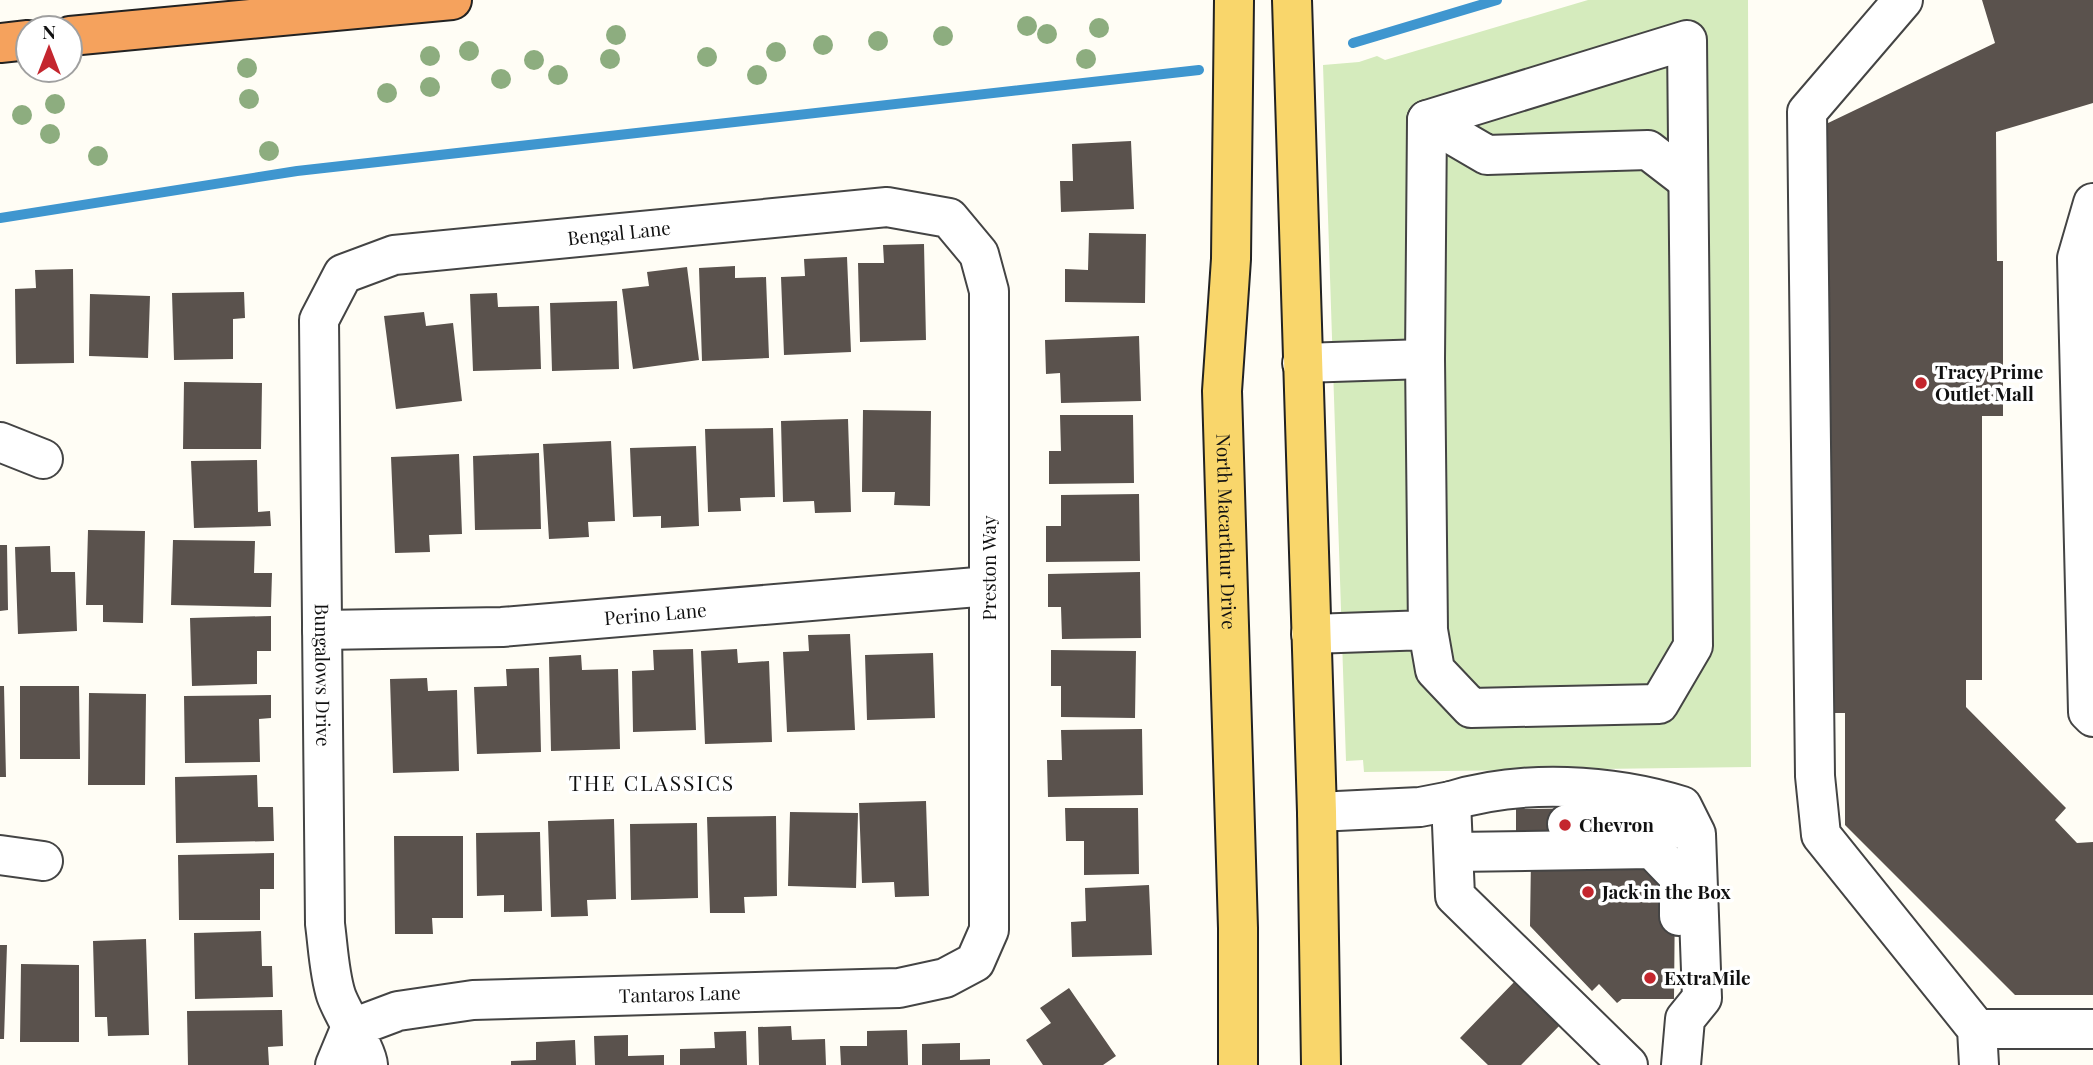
<svg xmlns="http://www.w3.org/2000/svg" width="2093" height="1065" viewBox="0 0 2093 1065" font-family="'Playfair Display',serif">
	<style>
		.green { fill: #d5ebbd }
		.lines { fill: none; stroke-linecap: round; stroke-linejoin: round }
		.stream { stroke: #3f96cf; stroke-width: 10 }
		.building { fill: #5a524d }
		.minor-casing { stroke: #444; stroke-width: 42 }
		.major-casing { stroke: #222; stroke-width: 42 }
		.highway-casing { stroke: #222; stroke-width: 42 }
		.minor { stroke: #fff; stroke-width: 38 }
		.major { stroke: #f9d66b; stroke-width: 38 }
		.highway { stroke: #f5a25d; stroke-width: 38 }
		.tree { fill: #8dad7f }
		.poi-dot { fill: #c4262e; stroke: #fff; stroke-width: 2.5 }
		.labels { text-anchor: middle; stroke-width: 7; stroke-linejoin: round; paint-order: stroke }
		.street-label { font-size: 19px; fill: #111; stroke: #fff }
		.poi-label { font-size: 19px; font-weight: bold; fill: #111; stroke: #fff; text-anchor: start }
		.neighbourhood-label { font-size: 21px; letter-spacing: 2px; fill: #111; stroke: #fff }
	</style>
	<rect width="100%" height="100%" fill="#fffdf5"/>
	<path class="green" d="M1588,0H1748L1751,767L1364,772L1363,760L1346,761L1323,65L1359,62L1377,56L1385,60Z"/>
	<g class="lines">
		<path class="stream" d="M1353,43L1497,0
			M0,218L297,171L1199,70"/>
	</g>
	<path class="building" d="M1982,0H2093V103L1996,132L1997,261H2003V416H1982V680H1966V707L2066,808L2055,820L2077,843L2093,842V995H2015L1845,825V713H1829L1826,124L1995,43Z
		M1131,141L1134,209L1061,212L1060,181H1073L1072,144Z
		M1089,233L1146,234L1145,303L1065,302V269L1088,270Z
		M924,244L926,340L860,342L858,263H884L883,245Z
		M847,257L851,352L784,355L781,277L805,276L804,259Z
		M735,266V278L766,277L769,358L702,361L699,268Z
		M687,267L699,360L633,369L622,289L649,286L647,272Z
		M73,269L74,363L16,364L15,289L36,288L35,270Z
		M244,292L245,318L233,319V359L174,360L172,293Z
		M497,293L498,307L539,306L541,369L473,371L470,294Z
		M90,294L150,296L148,358L89,356Z
		M617,301L619,369L552,371L550,303Z
		M424,312L426,326L453,323L462,401L396,409L384,316Z
		M1139,336L1141,401L1061,403L1060,373L1046,374L1045,340Z
		M184,382L262,383L261,449H183Z
		M863,410L931,411L930,506L894,505L895,492H862Z
		M1060,415H1133L1134,483L1049,484V451H1061Z
		M848,419L851,512L815,513L814,501L783,502L781,421Z
		M773,428L775,497L740,498L741,511L708,512L705,429Z
		M611,441L615,521L588,522L589,537L549,539L543,444Z
		M696,446L699,526L661,528V516L633,517L630,448Z
		M539,453L541,529L475,530L473,456Z
		M459,454L462,534L429,535L430,552L395,553L391,457Z
		M257,460L258,512L270,511L271,526L194,528L191,461Z
		M1139,494L1140,561L1046,562V526H1061V495Z
		M88,530L145,531L143,623L103,622V605H86Z
		M173,540L255,541L254,573H272L271,607L171,605Z
		M0,545H7L8,610L0,611Z
		M50,546L51,572H75L77,631L18,634L15,547Z
		M1140,572L1141,638L1062,639L1061,607H1048V574Z
		M271,616V651H257V684L192,686L190,618Z
		M850,634L855,730L787,732L783,652L809,651L808,635Z
		M693,649L696,730L633,732L632,671L654,670L653,650Z
		M737,649L738,663L769,661L772,742L705,744L701,651Z
		M1051,650L1136,651L1135,718L1061,717V686H1051Z
		M933,653L935,718L867,720L865,655Z
		M581,655L582,670L618,669L620,749L551,751L549,657Z
		M539,668L541,752L477,754L474,687L507,686L506,669Z
		M427,678L428,691L457,690L459,771L393,773L390,679Z
		M0,686H4L6,777H0Z
		M20,686H79L80,759H20Z
		M89,693L146,694L145,785H88Z
		M271,695V718L259,719L260,762L185,763L184,696Z
		M1142,729L1143,795L1048,797L1047,760H1062L1061,730Z
		M257,775L258,807H273L274,841L176,843L175,777Z
		M926,801L929,896L895,897L894,882L862,883L859,803Z
		M1065,808H1138L1139,874L1084,875V841H1066Z
		M1613,808V841H1516V809Z
		M790,812L858,813L856,888L788,886Z
		M776,816L777,896L744,897L745,913H710L707,817Z
		M614,819L616,899L587,900L588,916L551,917L548,821Z
		M697,823L698,898L631,900L630,824Z
		M540,832L542,911L504,912V895L477,896L476,833Z
		M394,836H463V918H432L433,934H395Z
		M274,853V889H260V920H179L178,855Z
		M1531,858L1649,859L1675,888L1674,999H1622L1617,1003L1599,984L1592,991L1530,926Z
		M1149,885L1152,955L1072,957L1071,922L1086,921L1085,888Z
		M261,931L262,966H272L273,997L195,999L194,933Z
		M146,939L149,1035L108,1036L107,1017H95L93,941Z
		M0,945H7L4,1039H0Z
		M21,964L79,965V1042H20Z
		M1518,978L1563,1022L1521,1065H1488L1460,1038Z
		M1069,988L1116,1056L1103,1065H1043L1026,1040L1051,1023L1040,1008Z
		M282,1010L283,1046L268,1047L269,1065H188L187,1011Z
		M791,1026L792,1040L825,1039L826,1065H759L758,1027Z
		M907,1030L908,1065H841L840,1046H867V1031Z
		M746,1031L747,1065H680V1049L715,1048L714,1032Z
		M628,1035V1056L664,1055V1065H595L594,1036Z
		M575,1040L576,1065H511V1061L536,1060V1042Z
		M960,1043V1060L990,1059V1065H922V1044Z"/>
	<g class="lines">
		<defs>
			<g id="minor">
				<path d="M1903,0L1807,112L1815,776L1821,835L1977,1029L1979,1065"/>
				<path d="M1427,120L1487,155L1648,150L1687,180"/>
				<path d="M2093,203L2077,258L2088,712L2093,717"/>
				<path d="M1302,363L1425,359"/>
				<path d="M0,442L43,459"/>
				<path id="s1" d="M322,630L502,627L989,586"/>
				<path d="M1311,634L1428,630L1435,670L1471,708L1659,704L1693,646L1687,40L1427,120L1425,359L1428,630"/>
				<path d="M1451,801C1523,779 1611,784 1682,806L1696,834L1702,998L1685,1019L1681,1065"/>
				<path d="M1317,812L1420,807L1451,801L1455,896L1628,1065"/>
				<path d="M1567,824L1667,823L1690,832"/>
				<path d="M1454,852L1652,849L1679,877V916"/>
				<path d="M0,855L43,861"/>
				<path id="s2" d="M350,1029L398,1011L473,1000L899,988L945,978L975,962L989,930V291L979,254L949,218L887,207L394,255L343,274L319,320L325,924C328,946 329,973 336,995C342,1013 367,1050 368,1065"/>
				<path d="M1977,1029H2093"/>
				<path d="M335,1065L350,1029"/>
			</g>
			<g id="major">
				<path id="s3" d="M1234,0L1231,259L1222,391L1238,928V1065"/>
				<path d="M1292,0L1317,812L1321,1065"/>
			</g>
			<path id="highway" d="M70,36L452,0
				M0,43L28,40"/>
		</defs>
		<use href="#minor" class="minor-casing"/>
		<use href="#major" class="major-casing"/>
		<use href="#highway" class="highway-casing"/>
		<use href="#minor" class="minor"/>
		<use href="#major" class="major"/>
		<use href="#highway" class="highway"/>
	</g>
	<g class="tree">
		<circle cx="1027" cy="26" r="10"/>
		<circle cx="1099" cy="28" r="10"/>
		<circle cx="1047" cy="34" r="10"/>
		<circle cx="616" cy="35" r="10"/>
		<circle cx="943" cy="36" r="10"/>
		<circle cx="878" cy="41" r="10"/>
		<circle cx="823" cy="45" r="10"/>
		<circle cx="469" cy="51" r="10"/>
		<circle cx="776" cy="52" r="10"/>
		<circle cx="430" cy="56" r="10"/>
		<circle cx="707" cy="57" r="10"/>
		<circle cx="610" cy="59" r="10"/>
		<circle cx="1086" cy="59" r="10"/>
		<circle cx="534" cy="60" r="10"/>
		<circle cx="247" cy="68" r="10"/>
		<circle cx="558" cy="75" r="10"/>
		<circle cx="757" cy="75" r="10"/>
		<circle cx="501" cy="79" r="10"/>
		<circle cx="430" cy="87" r="10"/>
		<circle cx="387" cy="93" r="10"/>
		<circle cx="249" cy="99" r="10"/>
		<circle cx="55" cy="104" r="10"/>
		<circle cx="22" cy="115" r="10"/>
		<circle cx="50" cy="134" r="10"/>
		<circle cx="269" cy="151" r="10"/>
		<circle cx="98" cy="156" r="10"/>
	</g>
	<g class="poi-dot">
		<circle cx="1921" cy="383" r="7"/>
		<circle cx="1565" cy="825" r="7"/>
		<circle cx="1588" cy="892" r="7"/>
		<circle cx="1650" cy="978" r="7"/>
	</g>
	<g class="labels">
		<g class="street-label">
			<text transform="translate(619 233) rotate(-6)" y="7">Bengal Lane</text>
			<text dy="7" stroke="none"><textPath href="#s3" startOffset="532">North Macarthur Drive</textPath></text>
			<text transform="translate(989 568) rotate(-90)" y="7">Preston Way</text>
			<text dy="7" stroke="none"><textPath href="#s1" startOffset="334">Perino Lane</textPath></text>
			<text dy="7" stroke="none"><textPath href="#s2" startOffset="2413">Bungalows Drive</textPath></text>
			<text dy="7" stroke="none"><textPath href="#s2" startOffset="334">Tantaros Lane</textPath></text>
		</g>
		<g class="poi-label">
			<text x="1935" y="379">Tracy Prime<tspan x="1935" dy="22">Outlet Mall</tspan></text>
			<text x="1579" y="832">Chevron</text>
			<text x="1602" y="899">Jack in the Box</text>
			<text x="1664" y="985">ExtraMile</text>
		</g>
		<g class="neighbourhood-label">
			<text x="652" y="791">THE CLASSICS</text>
		</g>
	</g>
	<g transform="translate(49 49)"><circle r="33" fill="#ffffff" stroke="#a0a0a0" stroke-width="2"/>
	<path d="M0-5L12 26L0 18L-12 26Z" fill="#c4262e"/>
	<text y="-10" font-size="19" font-weight="bold" text-anchor="middle" fill="#111111">N</text>
	</g>
</svg>
